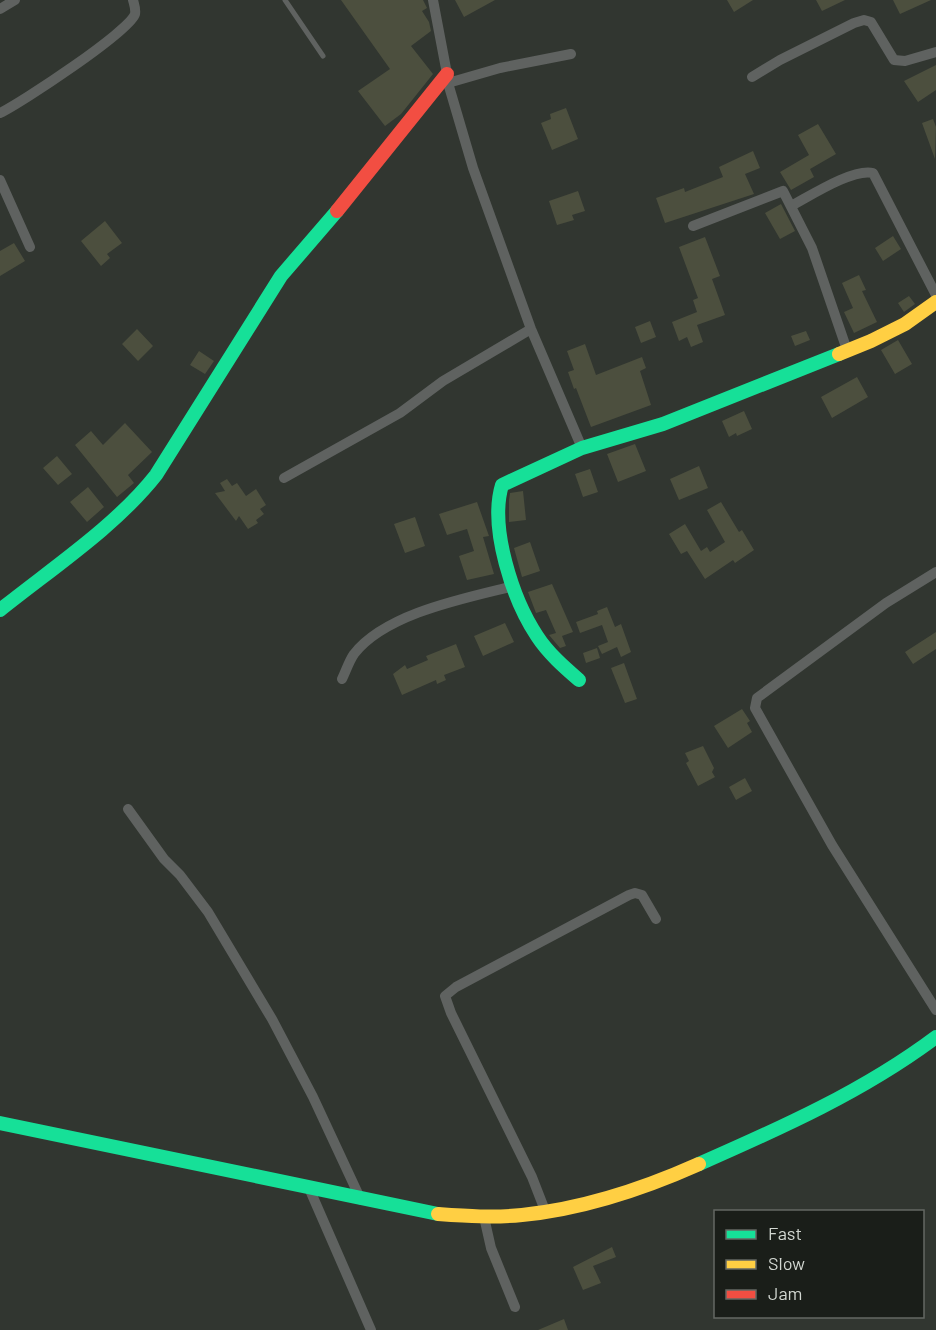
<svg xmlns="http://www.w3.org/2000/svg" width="936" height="1330" viewBox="0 0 936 1330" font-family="Barlow,sans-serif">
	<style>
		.building { fill: #4c4f3e }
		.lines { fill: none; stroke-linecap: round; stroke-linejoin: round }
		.lane { stroke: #5f6260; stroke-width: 5 }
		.street { stroke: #5f6260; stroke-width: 10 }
		.fast { stroke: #16e098; stroke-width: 14 }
		.slow { stroke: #ffcf43; stroke-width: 14 }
		.jam { stroke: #f24e42; stroke-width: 14 }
	</style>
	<rect width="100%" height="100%" fill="#313630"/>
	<path class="building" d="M341,0H423L427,8L422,11L429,22L431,31L411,46L433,74L401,114L385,126L358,91L390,69Z
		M455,0H495L464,17Z
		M727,0H753L734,12Z
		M816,0H845L822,11Z
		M893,0H931L900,14Z
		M936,65V90L918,102L904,81Z
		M566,108L578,139L552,150L541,123L551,119L550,114Z
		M933,119L936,127L935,159L922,123Z
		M818,124L836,154L810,169L814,177L791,190L780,172L809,155L798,135Z
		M753,151L760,168L745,174L754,194L665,223L656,198L684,188L685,192L723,177L719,167Z
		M578,191L585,211L572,215L574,220L557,225L549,201Z
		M781,204L795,231L780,239L765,213Z
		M105,221L122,243L107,254L110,258L101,266L81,241Z
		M893,236L901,249L883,261L875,248Z
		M705,237L720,276L712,279L725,315L697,325L703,342L691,347L687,337L679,341L672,322L697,312L693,300L698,298L679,247Z
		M14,243L25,261L0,276V251Z
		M859,275L866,290L862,291L877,322L854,333L844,312L853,308L842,283Z
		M909,296L915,304L904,312L898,303Z
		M650,321L656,337L641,343L635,327Z
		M137,329L153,346L138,361L122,344Z
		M806,331L810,340L795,346L791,336Z
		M898,340L912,364L895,374L881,350Z
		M585,344L596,375L642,357L646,368L640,371L651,405L591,427L576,388L574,389L568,372L574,370L567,351Z
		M199,351L214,361L205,374L190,365Z
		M857,377L868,397L832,418L821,397Z
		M744,411L752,429L737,436L736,433L729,437L722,421Z
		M125,423L152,452L128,475L134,483L117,497L75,445L91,431L103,445Z
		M635,444L646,471L618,482L607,454Z
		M57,456L72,474L58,485L43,468Z
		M699,466L708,488L679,500L670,479Z
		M590,469L598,492L583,497L575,474Z
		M227,479L232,486L237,483L246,496L256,489L266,505L260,509L264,514L256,520L258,523L248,529L239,516L236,521L215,493L225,491L220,483Z
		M88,487L104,507L87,522L70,502Z
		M523,491L526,520L509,522V500L510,493Z
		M477,502L489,536L483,537L494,574L467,580L459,556L474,551L467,529L447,535L439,514Z
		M721,502L739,532L742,530L754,550L735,563L733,560L705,579L687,551L681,554L669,534L685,524L701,551L707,547L710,552L725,542L707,510Z
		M415,517L425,546L405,553L394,524Z
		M530,542L540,571L522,577L514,548Z
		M552,584L573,632L562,636L566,646L560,648L549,635L556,633L546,610L536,613L528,592Z
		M607,607L615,627L621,624L631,652L621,657L617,647L602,654L598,646L608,642L602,625L580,633L576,622L598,614L597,611Z
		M505,623L514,642L483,656L474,636Z
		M936,632V649L913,664L905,652Z
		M456,644L465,667L444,675L446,680L437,684L436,680L402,695L393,674L405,665L407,669L428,660L426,656Z
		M597,648L600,658L586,663L583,653Z
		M624,663L637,699L625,703L611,668Z
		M742,709L750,721L747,723L752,732L728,748L714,726Z
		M703,746L714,768L712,772L715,777L698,786L686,763L689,761L685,753Z
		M745,778L752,791L736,800L729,787Z
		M612,1247L616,1257L593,1266L601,1283L583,1290L573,1267Z
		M564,1319L568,1330H538Z"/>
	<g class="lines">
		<path class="lane" d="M285,0L323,56"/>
		<path class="street" d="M433,0L448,79
			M0,9L15,0
			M571,54L500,68L448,83L473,168L531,329L582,448
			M752,77L780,60L854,23L864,20L871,22L894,60L905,61L936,52
			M0,113C21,103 130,31 135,14C136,9 134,4 133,0
			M0,180L30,247
			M791,206C810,196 853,168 873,173L936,295
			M693,226L783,191L812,248L847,350
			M284,478L400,413L443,381L531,329
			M936,572L886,603L757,698L755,708L832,845L936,1010
			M342,679C346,671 349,661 354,654C386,613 466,598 514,586
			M128,809L164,859L180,875L208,912L272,1019L313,1097L361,1200
			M309,1188L371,1330
			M546,1213L532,1177L451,1013L445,996L456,987L629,895L635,893L642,895L656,919
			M484,1217L491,1248L515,1307"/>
		<path class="fast" d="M0,610C51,569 116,526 156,475L281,276L337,211
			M579,680C564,667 548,653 537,636C513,600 489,528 502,485L582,448L663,424L839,354
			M0,1123L438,1214
			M699,1164C781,1128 864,1091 936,1037"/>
		<path class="slow" d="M839,354L871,341L905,324L936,302
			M438,1214C466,1216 494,1218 522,1215C583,1209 643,1189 699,1164"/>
		<path class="jam" d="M337,211L447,74"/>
	</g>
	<rect x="714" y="1210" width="210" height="108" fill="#1a1e19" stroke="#646863" stroke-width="1.5"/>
	<rect x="726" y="1230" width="30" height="9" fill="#16e098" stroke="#646863" stroke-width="1.5"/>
	<text x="768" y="1240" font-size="18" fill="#d2d7d1">Fast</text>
	<rect x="726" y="1260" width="30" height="9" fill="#ffcf43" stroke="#646863" stroke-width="1.5"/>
	<text x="768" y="1270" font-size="18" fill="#d2d7d1">Slow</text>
	<rect x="726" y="1290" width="30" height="9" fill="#f24e42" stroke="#646863" stroke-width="1.5"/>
	<text x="768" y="1300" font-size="18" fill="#d2d7d1">Jam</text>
</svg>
